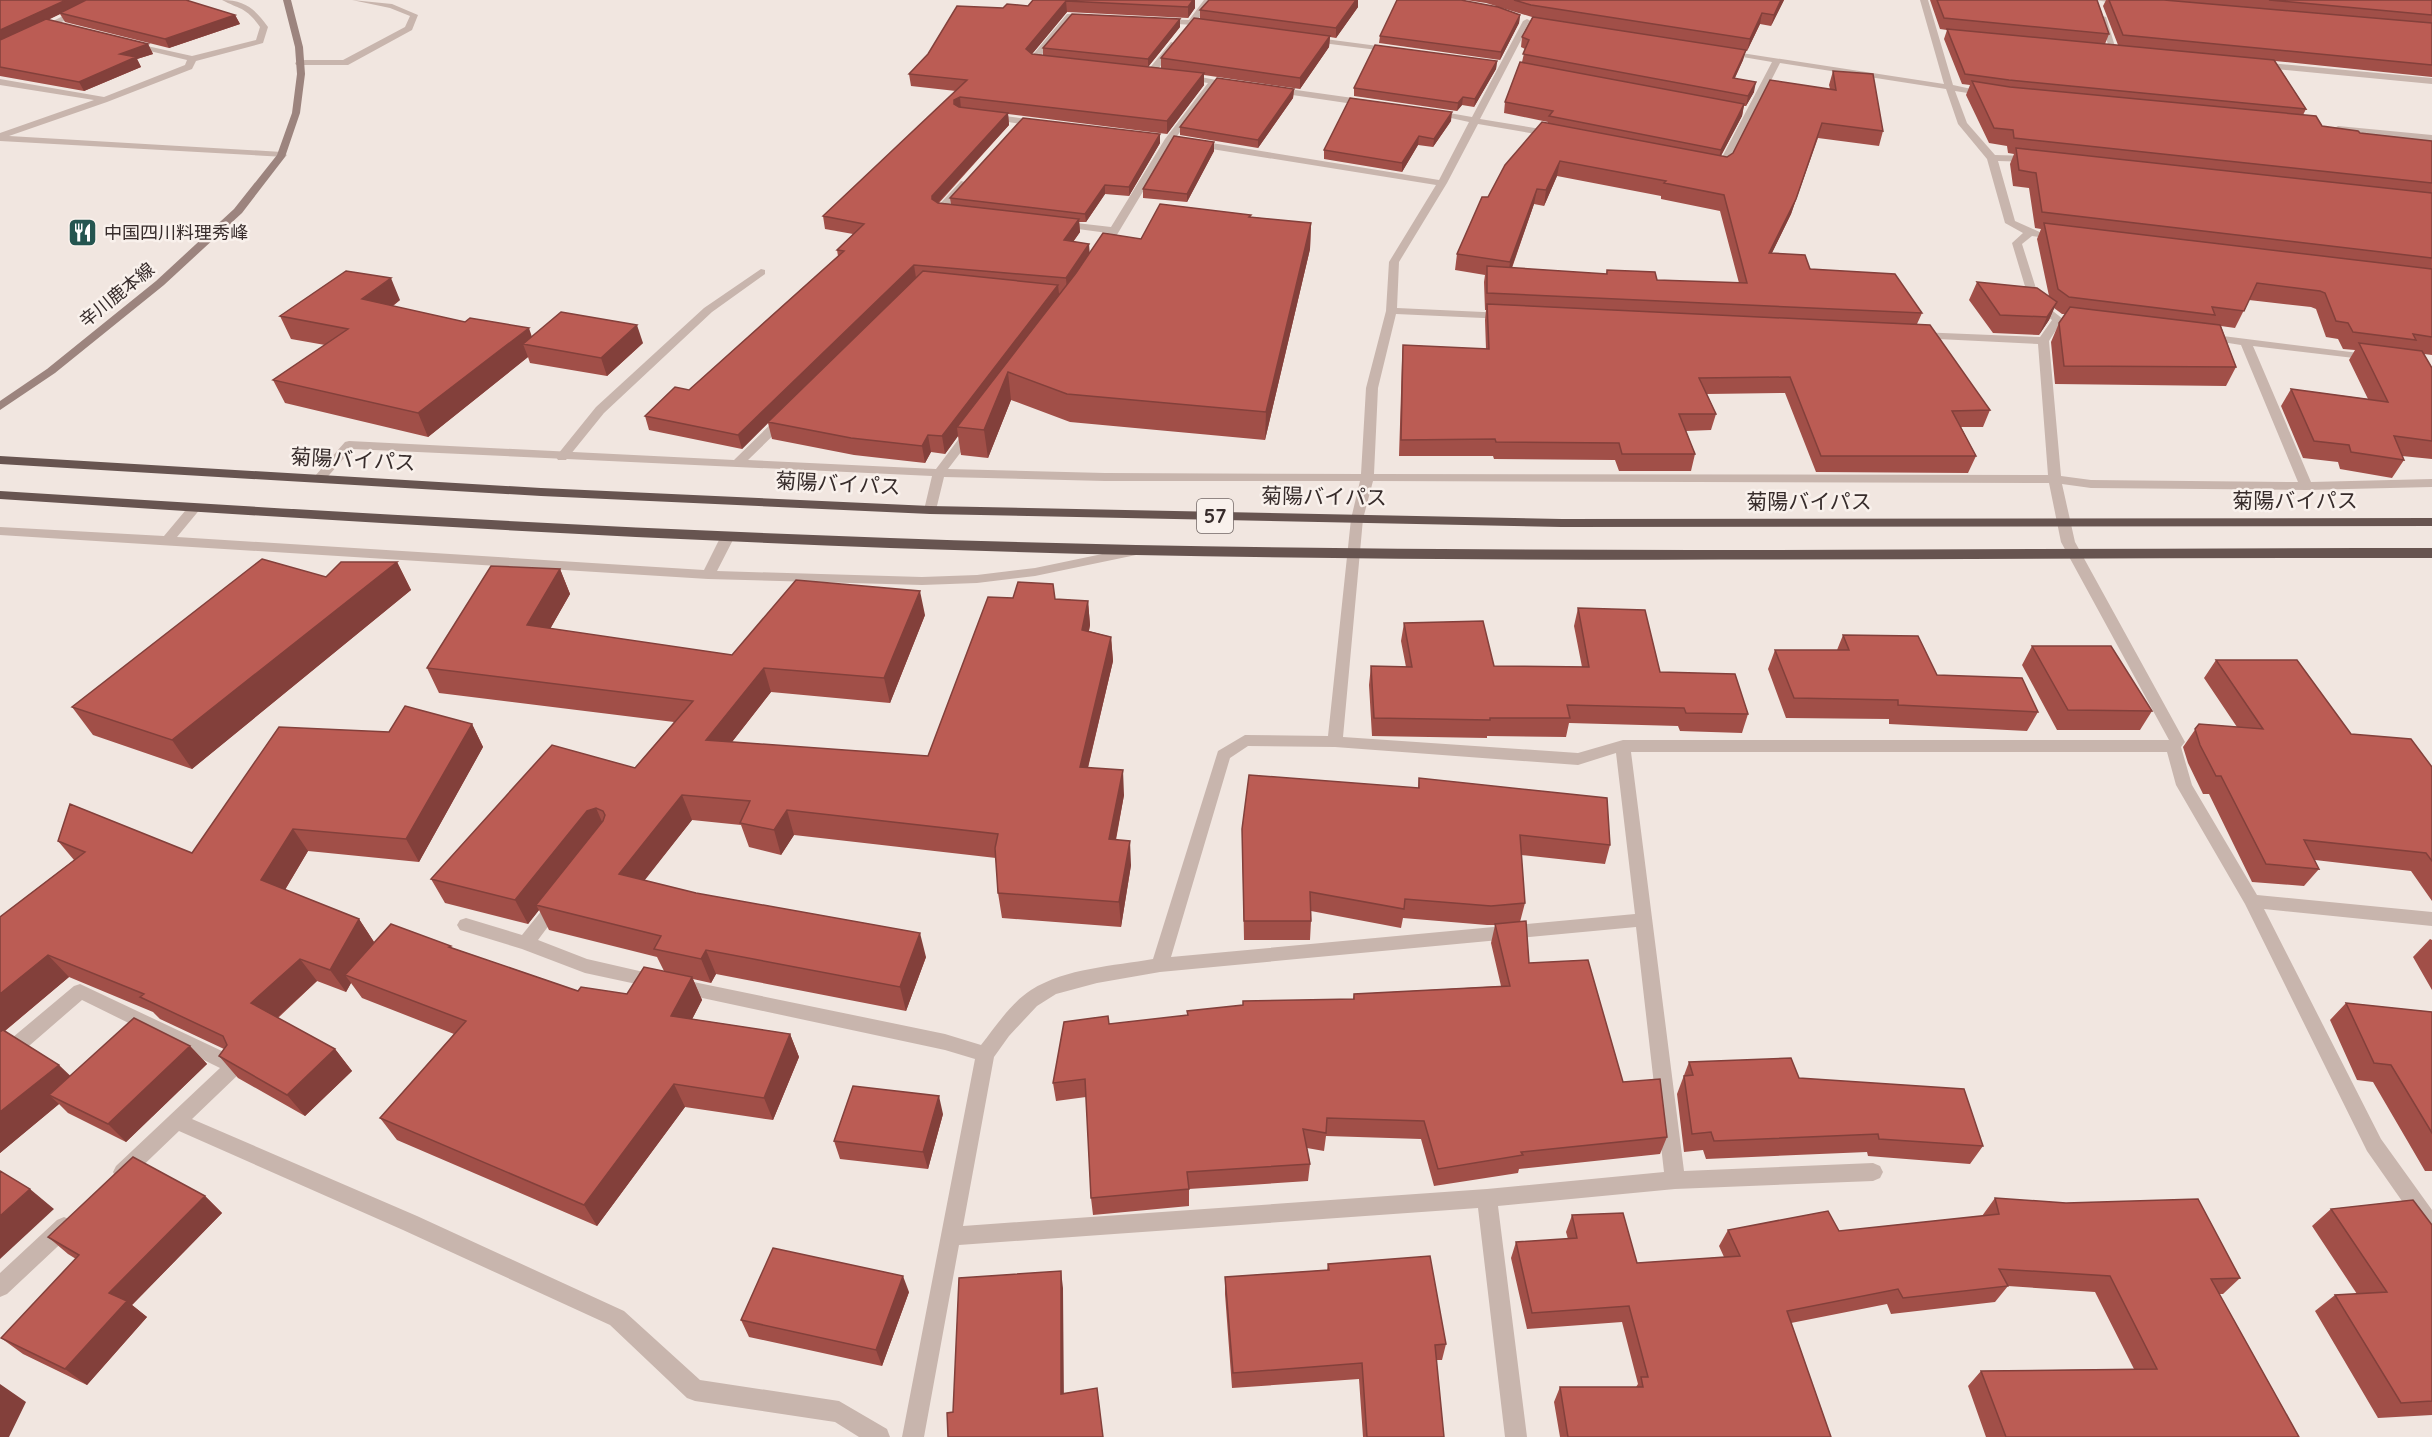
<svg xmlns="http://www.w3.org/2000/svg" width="2432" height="1437" viewBox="0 0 2432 1437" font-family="Quicksand,'Noto Sans JP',sans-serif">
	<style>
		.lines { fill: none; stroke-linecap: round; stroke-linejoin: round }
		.service { fill: #c8b5ad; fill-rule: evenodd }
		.minor { fill: #c8b5ad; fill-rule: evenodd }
		.secondary { fill: #9c847e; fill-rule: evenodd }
		.trunk { fill: #675450; fill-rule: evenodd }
		.wall { fill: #a14f48; fill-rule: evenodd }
		.shaded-wall { fill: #83403b }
		.building { fill: #bb5c54; stroke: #83403b; stroke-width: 1.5 }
		.labels { text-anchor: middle; stroke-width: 5; stroke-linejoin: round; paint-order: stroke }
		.far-poi-label { font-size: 18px; fill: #372c2b; stroke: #f9f1ec; text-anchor: start }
		.far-street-label { font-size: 18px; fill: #372c2b; stroke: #f9f1ec }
		.shield { fill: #f9f1ec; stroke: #716765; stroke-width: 1.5 }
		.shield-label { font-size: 20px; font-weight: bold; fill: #372c2b }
		.street-label { font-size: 21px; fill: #372c2b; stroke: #f9f1ec }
	</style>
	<rect width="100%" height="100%" fill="#f1e6e0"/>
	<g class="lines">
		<path class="service" d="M761,269L765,270V274L712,312L604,413L566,460H558L556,457L558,454L596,407L704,308Z"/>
		<path class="minor" d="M95,0H105L42,32L35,30Z
			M222,0C245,0 255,9 268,27L263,43L196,61L192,69L107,102L9,136L282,152L287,155L285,157L0,141V133L94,100L0,85V79L104,97L185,65L187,60L129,46V42L192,56L256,40L260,27C246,7 241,10 222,0Z
			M352,0L392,4L418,15L412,30L348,65H296L295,63L299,60H343L405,27L410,16L390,8Z
			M1204,0H1212L1194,25L1160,23L1156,21L1160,19L1189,20Z
			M1920,0H1928L1953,85L1990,93L1986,96L1955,91L1967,123L1995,155L2031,156L2036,159L2031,162L1998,161L2015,221L2044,234L2039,237L2032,236L2022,244L2040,301L2063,319L2049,341L2061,476L2091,480L2298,482L2241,345L2203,339L2201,337L2207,334L2375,355L2377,357L2371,360L2253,346L2311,482L2432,479V487L2306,490L2091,488L2062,484L2075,542L2185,742L2181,747L2192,785L2257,895L2432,912V926L2264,909L2381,1139L2432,1210V1237L2425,1234L2367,1151L2245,904L2176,785L2167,752H1631L1684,1171L1873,1163L1880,1166L1883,1172L1880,1178L1873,1181L1675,1189L1498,1206L1527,1437H1505L1478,1208L959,1245L924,1437H902L975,1059L945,1050L679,993L673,991L670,986L673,981L679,979L945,1034L981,1045C996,1026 1011,1003 1031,990C1066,968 1114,966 1153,959L1218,751L1245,735L1328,736L1351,519L1360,481H1105L944,477L936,510L930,514L924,510L932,476L352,449L323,482H315L313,479L315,476L345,442L349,441L734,460L780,415L784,414L790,418L788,421L748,460L936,469L967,428L971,427L977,431L948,469L1105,473L1361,474L1366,388L1386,311L1389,262L1436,185L1193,146L1188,143L1193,140L1439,180L1469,122L1428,113L1432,110L1472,117L1523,21L1527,19L1531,21L1480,119L1553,131L1558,134L1553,137L1478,124L1447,183L1399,262L1397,308L1505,313L1510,316L1505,319L1396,314L1378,388L1374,474L2048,475L2038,344L1918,338L1912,335L1918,332L2040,337L2052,320L2030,303L2012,243L2023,233L2005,223L1987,159L1958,124L1946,89L1780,63L1727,167L1722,170L1710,165L1715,162L1719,163L1772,62L1725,54L1721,52L1722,50L1944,84ZM1373,481L2049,483L2061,542L2169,740H1623L1578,753L1343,737L1363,519ZM1248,746L1335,747L1578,765L1616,753L1635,914L1171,957L1230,758ZM1636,927L1664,1172L1487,1189L963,1226L994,1057L1009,1036L1037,1006L1056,994L1097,983L1160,972Z
			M2094,0H2125L2128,2L2124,4Z
			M1067,14H1091L1095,16L1091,18H1072L1039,58L1048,59V63L1030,62V58Z
			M2099,15L2106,17L2117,53L2110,51Z
			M1310,37L1393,48L1397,50L1393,52L1307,41V37Z
			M1171,42L1178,44L1154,74H1148V70Z
			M2258,62L2432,78V84L2255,67L2254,65Z
			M1185,74L1237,84L1233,87L1216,84L1174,140L1106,253L1097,251L1108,233L1055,226L1054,224L1059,221L1111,227L1165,139L1208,83L1182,79L1181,77Z
			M1275,87L1367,100L1371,103L1367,106L1272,92V88Z
			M991,114L1041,121L1046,124L1041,127L988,119V115Z
			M2338,126L2432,135V141L2335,131L2333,129Z
			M961,181L969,183L947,208L956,209V213L936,212V208Z
			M195,504L201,508L177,537L704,570L721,536L728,532L735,536L717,571L922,577L977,575L1035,568L1136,547L1143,551L1136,555L1035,576L977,583L922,585L708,579L0,535V527L164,536L190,505Z
			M556,898L562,900L564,905L538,940L587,959L661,976L664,981L661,986L655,988L585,973L522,949L460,930L457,925L460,920L466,918L522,935L550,900Z
			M80,984L241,1060L243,1066L241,1072L192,1119L417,1216L624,1311L700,1380L839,1401L887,1429L890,1437H859L835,1422L695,1401L687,1398L610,1325L403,1230L179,1131L130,1178L123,1181L116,1178L113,1172L116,1166L220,1068L82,1000L7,1065L0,1067V1048L74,986Z
			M64,1217L71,1220L74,1227L71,1234L7,1294L0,1297V1273L57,1220Z"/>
		<path class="secondary" d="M283,0H291L303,47L305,74L300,113L285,157L242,213L164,285L55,373L0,410V401L47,369L156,281L234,209L277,155L292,113L297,74L295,47Z"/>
		<path class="trunk" d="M0,456L541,488L930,506L1562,519L2432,518V526L1562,527L930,514L541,496L0,464Z
			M0,491C378,515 757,537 1136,545C1568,554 2000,548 2432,548V558C2000,557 1568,564 1136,555C757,547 378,524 0,499Z"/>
	</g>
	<path class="wall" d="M0,0L235,15L240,24L169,48L65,22L60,14L48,20L148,44L153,54L137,59L141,67L84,91L0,76Z
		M1033,0H1195V8L1188,18L1067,12L1032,54L1043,55V48L1180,27L1148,67L1161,68V58L1200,19V10L1358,7L1336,38L1330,37L1329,47L1300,89L1204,75V85L1167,134L1008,114L1009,125L939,203L951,204L950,198L1160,134V143L1129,196L1105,194L1086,222H1079L1080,232L1073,242L1090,253L1141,239L1251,217L1311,223L1310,249L1265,440L1070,422L1011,400L988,458L961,455L958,436L945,454L931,452L925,463L854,455L772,439L768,423L742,449L649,430L645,416L689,390L838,256L837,250L853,234L825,229L823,216L956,91L911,86L909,74L1003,8L1028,6Z
		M1466,0H1784L1771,26L1760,24L1747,51H1745L1743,60L1735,78L1754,92L1746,106H1744L1742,116L1721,156L1727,157L1830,89L1829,85L1833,71L1883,131L1879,146L1818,138L1791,214L1772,253L1922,313L1917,324L1990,410L1983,427H1961L1976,456L1968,473L1816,472L1785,393L1707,394L1716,414L1711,430L1686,431L1695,454L1691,471H1619L1615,460L1494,459L1493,456H1399L1402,361L1403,345L1486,349L1485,320L1486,310H1485L1484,282L1485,275L1455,270L1457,254L1488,197L1548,122L1504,113L1505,102L1522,62L1525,49L1521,47L1522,37L1532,17L1502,8L1520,15L1519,23L1500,60L1379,43L1380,36L1496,6L1486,3ZM1557,176L1661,196V199L1720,211L1739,283L1657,280L1607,270L1606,274L1512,268L1534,204L1544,206Z
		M1930,0H2097L2109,34L2105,44L2118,45L2103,6L2106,0H2432V77L2275,61L2306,109L2303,115L2322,126L2360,133L2432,141V355L2424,354L2432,368V459L2402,456L2404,460L2392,478L2340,469L2338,462L2303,458L2281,406L2291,389L2368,399L2349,360L2355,350L2343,349L2338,339L2326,337L2316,309L2311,307L2249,300L2235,328L2221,326L2236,367L2226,386L2055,384L2051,342L2059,323L2066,314H2062L2054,308L2049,320L2039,335L1993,333L1969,300L1977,282L2049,296L2037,239L2041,229L2035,228L2029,188L2013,186L2010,164L2014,154L2008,153L2007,146L1989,143L1966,95L1970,85L1962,84L1944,39L1947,30L1940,29Z
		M1497,61L1496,69L1474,107L1462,105L1457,111L1354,96V88Z
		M1294,89L1293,98L1258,148L1180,135V127Z
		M1451,121L1433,147L1418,145L1402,172L1324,159V150Z
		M1214,142V151L1187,202L1143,198V189Z
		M400,300L393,306L532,337L643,343L607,376L530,363L528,357L428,437L285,403L273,380L325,345L291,339L280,316Z
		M397,562L411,590L192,769L93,735L72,707L326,577Z
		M560,569L570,594L550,629L732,655L925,615L890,703L771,692L732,742L928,756L1055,599L1088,601L1090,625L1089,631L1111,637L1113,661L1088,768L1124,795L1116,840L1131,865L1121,927L1002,918L998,893L996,858L794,835L781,855L749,847L741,825L692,820L644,880L926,957L906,1011L716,974L711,983L693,979L702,1000L692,1019L790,1034L799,1057L773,1120L685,1107L597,1226L397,1140L380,1118L454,1034L362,998L351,983L346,992L317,981L278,1018L335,1049L352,1071L305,1116L238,1078L219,1056L224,1049L160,1019L153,1012L69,977L5,1031L70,1076L190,1046L207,1064L126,1142L68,1113L59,1104L0,1153V917L74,860L58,841L192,853L389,732L472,724L483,747L419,862L308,851L285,890L359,919L374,942L372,945L452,948L578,991L627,994L664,971L657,957L549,930L539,910L528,924L445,903L431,879L635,768L674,722L439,693L427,668Z
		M1578,608L1660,672L1748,714L1742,733L1680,731L1678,726L1569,723L1566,737L1487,736V738L1372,736L1369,685L1371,666L1406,667L1401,641L1404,623L1494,666L1582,667L1574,626Z
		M1843,635L1937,675L2038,712L2027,731L1889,724V719L1786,718L1768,669L1775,650H1837Z
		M2032,646L2152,711L2140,730H2057L2022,665Z
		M2216,660L2351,734L2432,767V901L2411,871L2315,860L2319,869L2304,886L2252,882L2209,794H2203L2188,763L2183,747L2199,724L2237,727L2204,678Z
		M1419,778L1610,845L1605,864L1521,855L1525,903L1520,922L1529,963L1667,1137L1660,1154L1519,1169L1518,1173L1434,1186L1421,1139L1326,1136L1324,1151L1307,1148L1310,1164L1308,1181L1189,1189V1206L1093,1215L1091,1198L1086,1097L1056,1101L1053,1083L1109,1024L1353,999L1354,994L1501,986L1491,943L1495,925H1487L1403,918L1401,928L1311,911V921L1310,940H1244L1242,829L1418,788Z
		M2430,939L2432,940V990L2413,957Z
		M2346,1003L2432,1012V1171H2425L2373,1082L2357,1080L2330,1020Z
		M1689,1062L1799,1078L1983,1146L1970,1164L1868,1156L1867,1152L1706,1159L1703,1150L1684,1152L1677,1094Z
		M943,1114L928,1169L840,1159L834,1141Z
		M205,1196L222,1213L132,1305L147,1317L87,1385L23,1354L1,1338L76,1259L68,1254L48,1237Z
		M1995,1198L2240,1278L2223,1294H2219L2299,1437H1986L1968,1386L1981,1371L2134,1369L2095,1292L2008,1286L1995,1302L1891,1314L1887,1304L1791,1323L1831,1437H1560L1554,1402L1560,1387H1636L1638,1384L1622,1322L1527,1329L1511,1258L1516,1242L1568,1239L1566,1232L1572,1215L1637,1263L1724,1257L1719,1246L1728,1230L1839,1231L1982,1216Z
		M2331,1209L2432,1225V1415L2378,1418L2315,1311L2335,1295L2357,1294L2312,1226Z
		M1328,1264L1446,1344L1442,1360H1436L1444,1437H1363L1359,1379L1232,1388L1225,1294V1277L1327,1270Z
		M909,1292L882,1366L749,1337L741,1320Z"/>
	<path class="shaded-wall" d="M66,0H90L0,42V30Z
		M1193,0H1195V8L1188,18V7Z
		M1356,0H1358V7L1336,38V28Z
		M1781,0H1784L1771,26L1774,15Z
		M1066,1L1067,12L1027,60L1026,49Z
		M1762,13L1760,24L1747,51L1750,39Z
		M235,15L240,24L169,48L165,39Z
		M1520,15L1519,23L1500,60L1501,52Z
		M1180,19V27L1148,67V59Z
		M1330,36L1329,47L1300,89V78Z
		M148,44L153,54L137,59L141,67L84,91L79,82L120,54Z
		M1746,50L1743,60L1730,88L1733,78Z
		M1497,61L1496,69L1474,107L1475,99Z
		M1204,73V85L1167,134V121Z
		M1756,82L1754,92L1746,106L1748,96Z
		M1294,89L1293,98L1258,148V140Z
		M960,97L961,109L956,112L954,100Z
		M1463,97L1462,105L1457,111L1458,103Z
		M1744,104L1742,116L1718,161L1721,150Z
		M1452,112L1451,121L1433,147L1434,139Z
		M1008,113L1009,125L933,208L932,196Z
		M1822,123L1791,214L1764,269L1769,253Z
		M1160,134V143L1129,196V187Z
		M1419,136L1418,145L1402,172V163Z
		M1214,142V151L1187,202V194Z
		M1560,161L1557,176L1544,206L1546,190Z
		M1105,185V194L1086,222L1085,214Z
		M1537,189L1534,204L1508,278L1510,262Z
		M1079,219L1080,232L1065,253L1064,240Z
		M1311,223L1310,249L1265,440L1266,412Z
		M1089,244L1090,257L1067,292L1066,278Z
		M914,265L916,278L768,422V423L742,449L738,435Z
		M391,278L400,300L372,321L362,299Z
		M1058,285L1060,302L957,427L958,436L945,454L942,436Z
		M2057,302L2049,320L2039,335L2047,317Z
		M637,325L643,343L607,376L601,358Z
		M529,328L535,346L523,344L528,357L428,437L418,413Z
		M1008,372L1011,400L988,458L984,430Z
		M928,435L931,452L925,463L922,446Z
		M397,562L411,590L192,769L172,740Z
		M560,569L570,594L538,650L527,625Z
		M920,591L925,615L890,703L884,678Z
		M1088,601L1090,625L1084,654L1082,630Z
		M1111,637L1113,661L1082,792L1080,767Z
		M764,668L771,692L714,765L706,740Z
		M472,724L483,747L419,862L406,839Z
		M1123,770L1124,795L1111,864L1109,839Z
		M682,795L692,820L630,899L619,874Z
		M596,808L607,833L536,905L539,910L528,924L515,900L587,811Z
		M787,810L794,835L781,855L774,830Z
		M293,829L308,851L277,903L261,880Z
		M1130,841L1131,865L1121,927L1119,902Z
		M359,919L374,942L354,978L345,975L351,983L346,992L330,970Z
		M920,933L926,957L906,1011L900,987Z
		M706,950L716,974L711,983L701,959Z
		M48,955L69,977L1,1034L0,1046V994Z
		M300,959L317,981L269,1025L251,1003Z
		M692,977L702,1000L682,1039L671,1016Z
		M790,1034L799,1057L773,1120L764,1098Z
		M190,1046L207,1064L126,1142L108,1124Z
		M335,1049L352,1071L305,1116L287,1095Z
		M59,1065L81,1086L49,1095L59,1104L0,1153V1112Z
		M674,1084L685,1107L597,1226L584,1205Z
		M939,1096L943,1114L928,1169L923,1152Z
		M30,1189L54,1209L0,1259V1216Z
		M205,1196L222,1213L132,1305L147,1317L87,1385L65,1369L109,1293Z
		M1061,1271L1063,1288L1064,1409L1061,1394Z
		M903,1276L909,1292L882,1366L876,1350Z
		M0,1384L26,1402L9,1437H0Z"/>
	<path class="building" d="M0,0H66L0,30Z
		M86,0H186L235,15L165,39L60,13Z
		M1033,0H1193L1188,7L1066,1L1026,49L1032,54L1204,73L1167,121L960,97L954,100V104L959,107L1008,113L932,196V199L938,203L1079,219L1064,240L1089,244L1066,278L914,265L738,435L645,416L675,387L689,390L844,251L837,250L864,224L823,216L967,80L909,74L928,54L957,6L1003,8L1007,4L1028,6Z
		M1209,0H1356L1336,28L1200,10Z
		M1397,0H1461L1498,7L1520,15L1501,52L1380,36Z
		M1514,0H1781L1774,15L1762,13L1750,39L1531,5Z
		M1937,0H2097L2109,34L1944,18Z
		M2109,0H2164L2432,23V65L2123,35Z
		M2269,0H2432V15Z
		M1072,14L1180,19L1148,59L1043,48Z
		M1533,17L1746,50L1733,78L1756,82L1748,96L1523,54L1529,40L1522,37Z
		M1194,18L1330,36L1300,78L1161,58Z
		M46,19L148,44L120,54L136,57L79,82L0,67V40Z
		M1947,29L2274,60L2306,109L2009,80L1965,74Z
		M1375,45L1497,61L1475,99L1463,97L1458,103L1354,88Z
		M1520,62L1744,104L1721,150L1549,116L1553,111L1505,102Z
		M1833,71L1873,74L1883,131L1822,123L1796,199L1769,253L1805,255L1810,269L1895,274L1922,313L1487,293V266L1607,274V270L1655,272L1657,280L1747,283L1724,195L1664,183L1666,181L1560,161L1546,190L1537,189L1510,262L1457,254L1482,197H1488L1505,165L1542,122L1727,157L1733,153L1770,80L1836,90Z
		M1217,78L1294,89L1258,140L1180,127Z
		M1972,81L2010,87L2316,116L2322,126L2358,131L2360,133L2432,141V183L2014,138L2013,130L1994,128Z
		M1350,98L1452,112L1434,139L1419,136L1402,163L1324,150Z
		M1023,118L1160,134L1129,187L1105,185L1085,214L950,198Z
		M1174,136L1214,142L1187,194L1143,189Z
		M2016,148L2432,193V258L2042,212L2036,173L2019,170Z
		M1160,204L1251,215L1249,217L1311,223L1266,412L1067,394L1008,372L984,430L957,427L1076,273L1103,233L1141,239Z
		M2044,223L2432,269V337L2413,334L2416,340L2353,332L2348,323L2336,321L2325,293L2320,291L2257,283L2244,311L2212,307L2215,315L2069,297L2058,289Z
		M346,271L391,278L362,299L465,322L470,318L529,328L418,413L273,380L348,329L280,316Z
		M923,271L1058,285L942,436L928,435L922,446L851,438L768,422Z
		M1977,282L2037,288L2057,302L2047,317L2000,315Z
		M1487,304L1930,325L1990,410L1952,411L1976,456H1821L1790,377L1699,378L1716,414H1679L1695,454H1622L1619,443L1496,442L1495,439L1401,440L1403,345L1489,349Z
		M2070,307L2220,325L2236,367L2064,366L2059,323Z
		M561,312L637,325L601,358L523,344Z
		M2359,343L2422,351L2432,368V441L2394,436L2404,460L2351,452L2349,445L2314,441L2291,389L2388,402Z
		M262,559L326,577L341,562H397L172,740L72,707Z
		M491,566L560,569L527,625L732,655L796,580L920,591L884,678L764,668L706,740L928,756L988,597L1013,598L1018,582L1053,584L1055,599L1088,601L1082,630L1111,637L1080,767L1123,770L1109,839L1130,841L1119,902L998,893L995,848L998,834L787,810L774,830L740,823L750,801L682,795L619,874L696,893L920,933L900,987L706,950L701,959L654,949L661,936L536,905L603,821L605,815L603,811L596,808L587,811L515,900L431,879L552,745L635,768L693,701L427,668Z
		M1578,608L1645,610L1660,672L1735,674L1748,714L1686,713L1684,708L1567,705L1570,718H1490V720L1374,718L1371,666L1412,667L1404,623L1483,621L1494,666L1589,667Z
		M1843,635L1918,636L1937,675L2022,678L2038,712L1898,705V700L1794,698L1775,650H1849Z
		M2032,646H2111L2152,711L2068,710Z
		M2216,660H2297L2351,734L2411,739L2432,767V861L2426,853L2304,840L2319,869L2266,864L2221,776H2216L2200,745L2195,729L2199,724L2263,729Z
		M405,706L472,724L406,839L293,829L261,880L359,919L330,970L300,959L251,1003L335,1049L287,1095L219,1056L227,1045L223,1036L140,997L144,994L48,955L0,994V917L85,852L58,841L70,804L192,853L279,727L389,732Z
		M1249,775L1419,788V778L1607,798L1610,845L1520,835L1525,903L1491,906L1405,899L1404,909L1310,892L1311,921H1244L1242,829Z
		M1526,921L1529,963L1588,960L1623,1082L1660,1079L1667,1137L1521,1152L1523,1155L1438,1169L1424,1121L1327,1118L1326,1133L1303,1129L1310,1164L1187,1172L1189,1189L1091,1198L1085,1079L1053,1083L1064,1022L1108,1016L1109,1024L1188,1015L1187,1011L1243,1005V1001L1354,999V994L1510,986L1495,924Z
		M391,924L451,946L449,947L578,991L581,987L627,994L644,967L692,977L671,1016L790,1034L764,1098L674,1084L584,1205L380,1118L466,1021L345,975Z
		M2346,1003L2432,1012V1133L2391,1065L2374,1063Z
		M134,1018L190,1046L108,1124L49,1095Z
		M3,1030L59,1065L0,1112V1032Z
		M1791,1058L1799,1078L1964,1089L1983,1146L1879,1139L1878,1134L1714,1141L1711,1132L1692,1134L1684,1076L1693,1075L1689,1062Z
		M853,1086L939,1096L923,1152L834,1141Z
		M133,1157L205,1196L109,1293L127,1301L65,1369L1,1338L79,1255L48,1237Z
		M0,1171L30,1189L0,1216Z
		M1995,1198L2066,1203L2198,1199L2240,1278L2211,1279L2299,1437H2006L1981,1371L2157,1369L2110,1276L1999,1269L2008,1286L1903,1298L1898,1289L1787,1311L1831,1437H1568L1560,1387H1643L1641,1377H1648L1629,1306L1532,1313L1516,1242L1577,1238L1572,1215L1623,1213L1637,1263L1740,1256L1728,1230L1828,1211L1839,1231L1999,1214Z
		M2413,1200L2432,1225V1401L2401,1403L2335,1295L2387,1292L2331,1209Z
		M773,1248L903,1276L876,1350L741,1320Z
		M1430,1256L1446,1344L1435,1345L1444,1437H1367L1362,1363L1233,1373L1225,1277L1329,1270L1328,1264Z
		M1061,1271V1394L1097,1388L1103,1437H948L947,1413L953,1412L959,1278Z"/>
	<defs>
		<symbol id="restaurant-square" viewBox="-11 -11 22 22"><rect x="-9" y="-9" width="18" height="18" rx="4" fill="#245550" stroke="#f9f1ec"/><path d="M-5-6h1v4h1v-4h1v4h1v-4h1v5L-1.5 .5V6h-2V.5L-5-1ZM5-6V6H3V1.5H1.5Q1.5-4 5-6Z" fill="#fff"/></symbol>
	</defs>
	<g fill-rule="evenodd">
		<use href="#restaurant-square" x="66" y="216" width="33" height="33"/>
	</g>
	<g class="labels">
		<g class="far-poi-label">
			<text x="104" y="239">中国四川料理秀峰</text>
		</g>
		<g class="far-street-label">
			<text transform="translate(117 295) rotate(-39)" y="6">辛川鹿本線</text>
		</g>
		<rect class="shield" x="1197" y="499" width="36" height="34" rx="4.5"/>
		<g class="shield-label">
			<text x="1215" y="523">57</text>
		</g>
		<g class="street-label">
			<text transform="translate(353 460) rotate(3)" y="7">菊陽バイパス</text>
			<text transform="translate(838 484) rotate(3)" y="7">菊陽バイパス</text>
			<text transform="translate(1324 497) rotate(1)" y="7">菊陽バイパス</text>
			<text x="2295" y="508">菊陽バイパス</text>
			<text x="1809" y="509">菊陽バイパス</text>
		</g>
	</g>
</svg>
